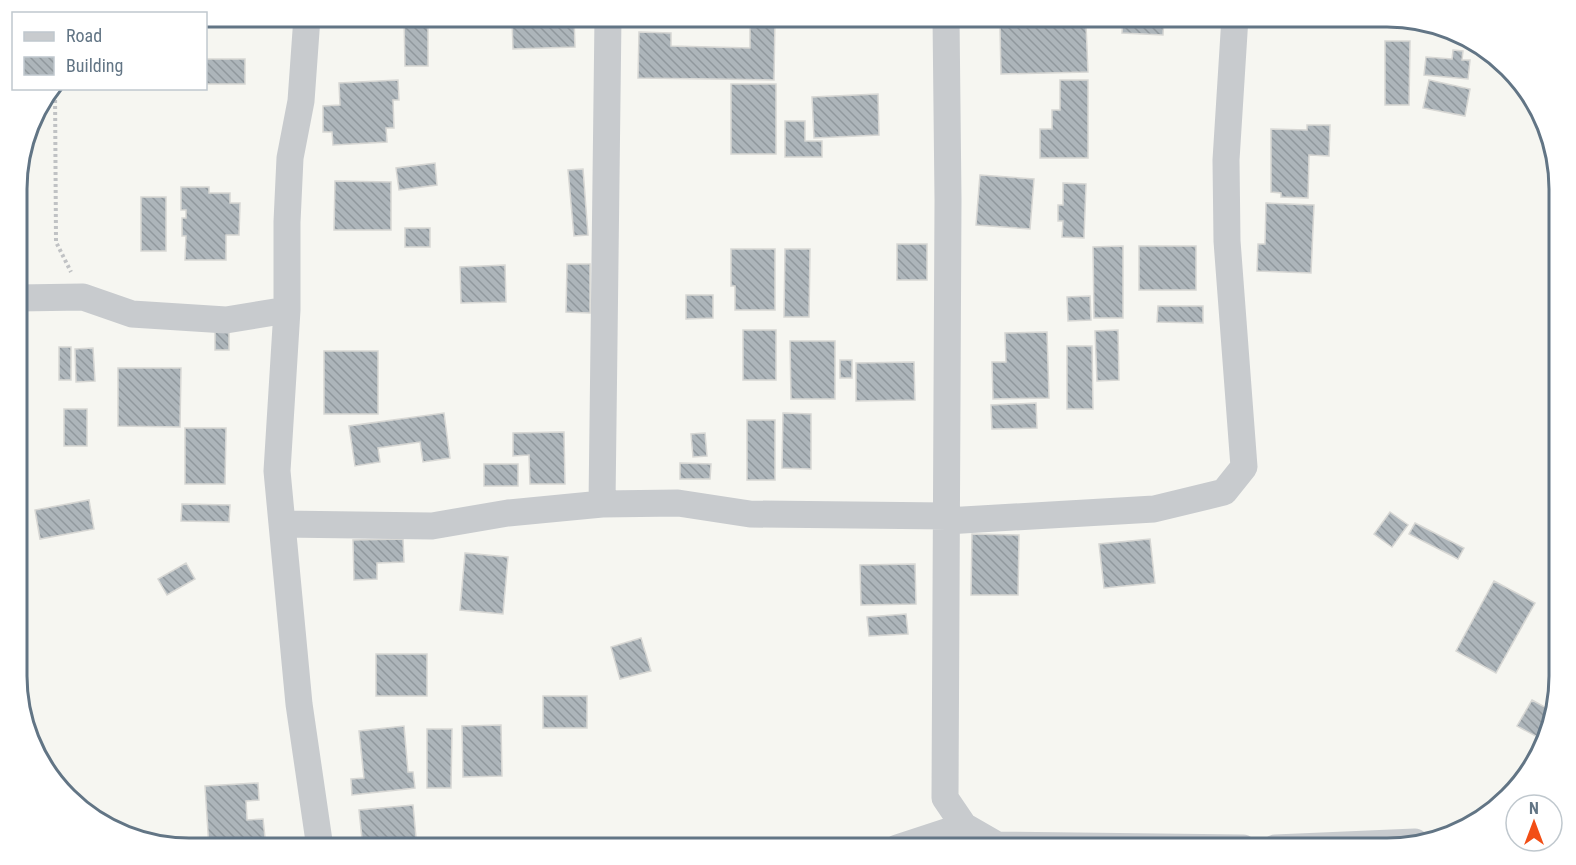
<svg xmlns="http://www.w3.org/2000/svg" width="1576" height="865" font-family="'Roboto Condensed',sans-serif">
<style>
.building{fill:url(#building-back-hatch);stroke:#d7d7d4;stroke-width:1.5}
.lines{fill:none;stroke-linecap:round;stroke-linejoin:round}
.path{stroke:#c0c2c4;stroke-width:4;stroke-dasharray:3 3;stroke-linecap:butt}
.minor{stroke:#c8cbce;stroke-width:27}
.rim{fill:none;stroke:#627585;stroke-width:3}
</style>
<defs>
<pattern id="building-back-hatch" width="6" height="6" patternUnits="userSpaceOnUse" patternTransform="scale(1.5)"><rect width="6" height="6" fill="#adb5ba"/><path d="M-1 5l2 2M0 0l6 6M5-1l2 2" fill="none" stroke="#90989d"/></pattern>
</defs>
<rect width="100%" height="100%" fill="#f6f6f1"/>
<!-- building -->
<path class="building" d="M404,17h24v49h-23z
M529,17h45l1,30 -62,2 -1,-30z
M750,17h25l-1,63 -136,-2 1,-46 32,1v13l79,2z
M972,17h48v1l-48,3z
M1123,17h41l-1,18 -41,-2z
M1086,25l2,47 -87,2 -1,-47z
M1385,41h25l-1,64h-24z
M1453,50l10,1 -1,9h8l-2,19 -44,-4 2,-18 26,2z
M206,59h39v25h-39z
M398,80l1,20h-6l1,28h-8l1,14 -54,3 -1,-13h-9v-26l17,-1 -1,-22z
M1060,80h28v78h-48v-29h12v-19h8z
M1429,80l41,9 -5,27 -42,-8z
M731,84h45v70h-45z
M878,94l1,41 -65,3 -2,-41z
M785,121h20v20h17v16h-37z
M1307,125h23l-1,31 -20,-1 -1,43 -27,-1v-4l-10,-1v-63l36,1z
M435,163l2,22 -38,5 -3,-22z
M583,169l5,66 -14,1 -6,-66z
M980,175l54,4 -4,50 -54,-4z
M335,181l56,1v48h-57z
M1063,183l23,1 -2,54 -22,-1 1,-16h-5v-16h5z
M181,187h28v6h21v10h10l-1,32h-13v25h-41l1,-24h-4v-18h4v-8h-5z
M141,197h25v54h-25z
M1266,203l48,2 -3,68 -54,-2 1,-27h7z
M405,228h25v19h-25z
M897,244h30v36h-30z
M1123,246v72h-29l-1,-71z
M1139,246h57v44h-57z
M731,249h44v61h-40v-24h-4z
M785,249h25l-1,68h-25z
M567,264h23v49l-24,-1z
M505,265l1,37 -45,1 -1,-36z
M686,295h27v23l-27,1z
M1090,296l1,24 -23,1 -1,-24z
M1158,306h45v17l-46,-1z
M743,330h33v50h-33z
M1118,330l1,50 -22,1 -2,-50z
M215,332h14v18h-14z
M1047,332l2,66 -56,1 -1,-37h14l-1,-29z
M790,341h45v58h-44z
M1067,346h25l1,63h-26z
M59,347h12v33h-12z
M93,348l2,33 -19,1 -1,-33z
M324,351h54v63h-54z
M840,360h12v18h-12z
M914,362l1,38 -59,1v-38z
M118,368h63l-1,59 -62,-1z
M1036,403l1,25 -45,1 -1,-24z
M64,409h23v37h-23z
M444,413l6,45 -27,4 -3,-20 -42,6 2,14 -25,4 -6,-40z
M783,413l28,1v55l-29,-1z
M18,420h2v71h-2z
M747,420h28v60h-28z
M185,428h41l-1,56h-40z
M564,432l1,52h-35l-1,-29 -16,1v-23z
M705,433l2,23 -14,1 -2,-23z
M680,463l31,1 -1,15h-30z
M484,464h34v22h-34z
M89,500l5,29 -54,10 -5,-29z
M182,504l48,1 -1,17 -48,-1z
M1390,512l18,13 -16,22 -18,-13z
M1415,523l49,25 -6,11 -49,-25z
M972,534l47,1 -1,60h-47z
M403,539l1,23 -27,1v16l-23,1 -1,-40z
M1150,539l5,44 -51,5 -5,-44z
M465,553l43,4 -5,57 -43,-4z
M186,563l9,16 -28,16 -9,-16z
M915,564l1,40 -55,1 -1,-40z
M1494,581l41,22 -39,70 -40,-22z
M906,614l2,20 -39,2 -2,-19z
M641,638l10,33 -31,8 -9,-32z
M376,654h51v42h-51z
M543,696h44v32h-44z
M1532,700l20,11 -9,29 -26,-14z
M501,725l1,51 -39,1 -1,-51z
M404,726l4,46h5l2,16 -63,7 -1,-16 13,-1 -5,-47z
M427,729h25l-1,59h-24z
M258,783l1,17 -13,1 1,19 16,-1 3,28 -57,1 -4,-62z
M413,805l4,43h-54l-4,-38z"/>
<g class="lines">
<!-- path -->
<path class="path" d="M55,88l1,154 15,30"/>
<!-- minor -->
<path class="minor" d="M307,17l-6,84 -11,57 -3,64v88l-10,161 22,233 21,144
M946,17l2,183 -3,598 19,28 33,19 246,3
M18,298l65,-1 49,17 94,6 61,-10
M602,504l6,-487
M946,521l208,-12 70,-17 20,-25 -17,-226 -1,-81 9,-143
M282,524l150,2 76,-13 94,-9 76,-1 72,11 197,2
M897,848l67,-22
M1275,848l140,-6"/>
</g>
<!-- crop -->
<path d="M0 0H1576V865H0ZM189 27H1387A162 162 0 0 1 1549 189V676A162 162 0 0 1 1387 838H189A162 162 0 0 1 27 676V189A162 162 0 0 1 189 27Z" fill="#fff" fill-rule="evenodd"/>
<path class="rim" d="M189 27H1387A162 162 0 0 1 1549 189V676A162 162 0 0 1 1387 838H189A162 162 0 0 1 27 676V189A162 162 0 0 1 189 27Z"/>
<!-- legend -->
<rect x="12" y="12" width="195" height="78" fill="#ffffff" stroke="#c0c8ce" stroke-width="1.5"/>
<rect x="24" y="32" width="30" height="9" fill="#c8cbce" stroke="#c0c8ce" stroke-width="1.5"/>
<text x="66" y="42" font-size="18" fill="#627585">Road</text>
<rect x="24" y="57" width="30" height="18" fill="url(#building-back-hatch)" stroke="#c0c8ce" stroke-width="1.5"/>
<text x="66" y="72" font-size="18" fill="#627585">Building</text>
<!-- north arrow -->
<g transform="translate(1534 823)"><circle r="28" fill="#ffffff" stroke="#c0c8ce" stroke-width="1.5"/>
<path d="M0-4.5L10 22L0 15L-10 22Z" fill="#f24e15"/>
<text y="-9" font-size="16" font-weight="bold" text-anchor="middle" fill="#627585">N</text>
</g>
</svg>
